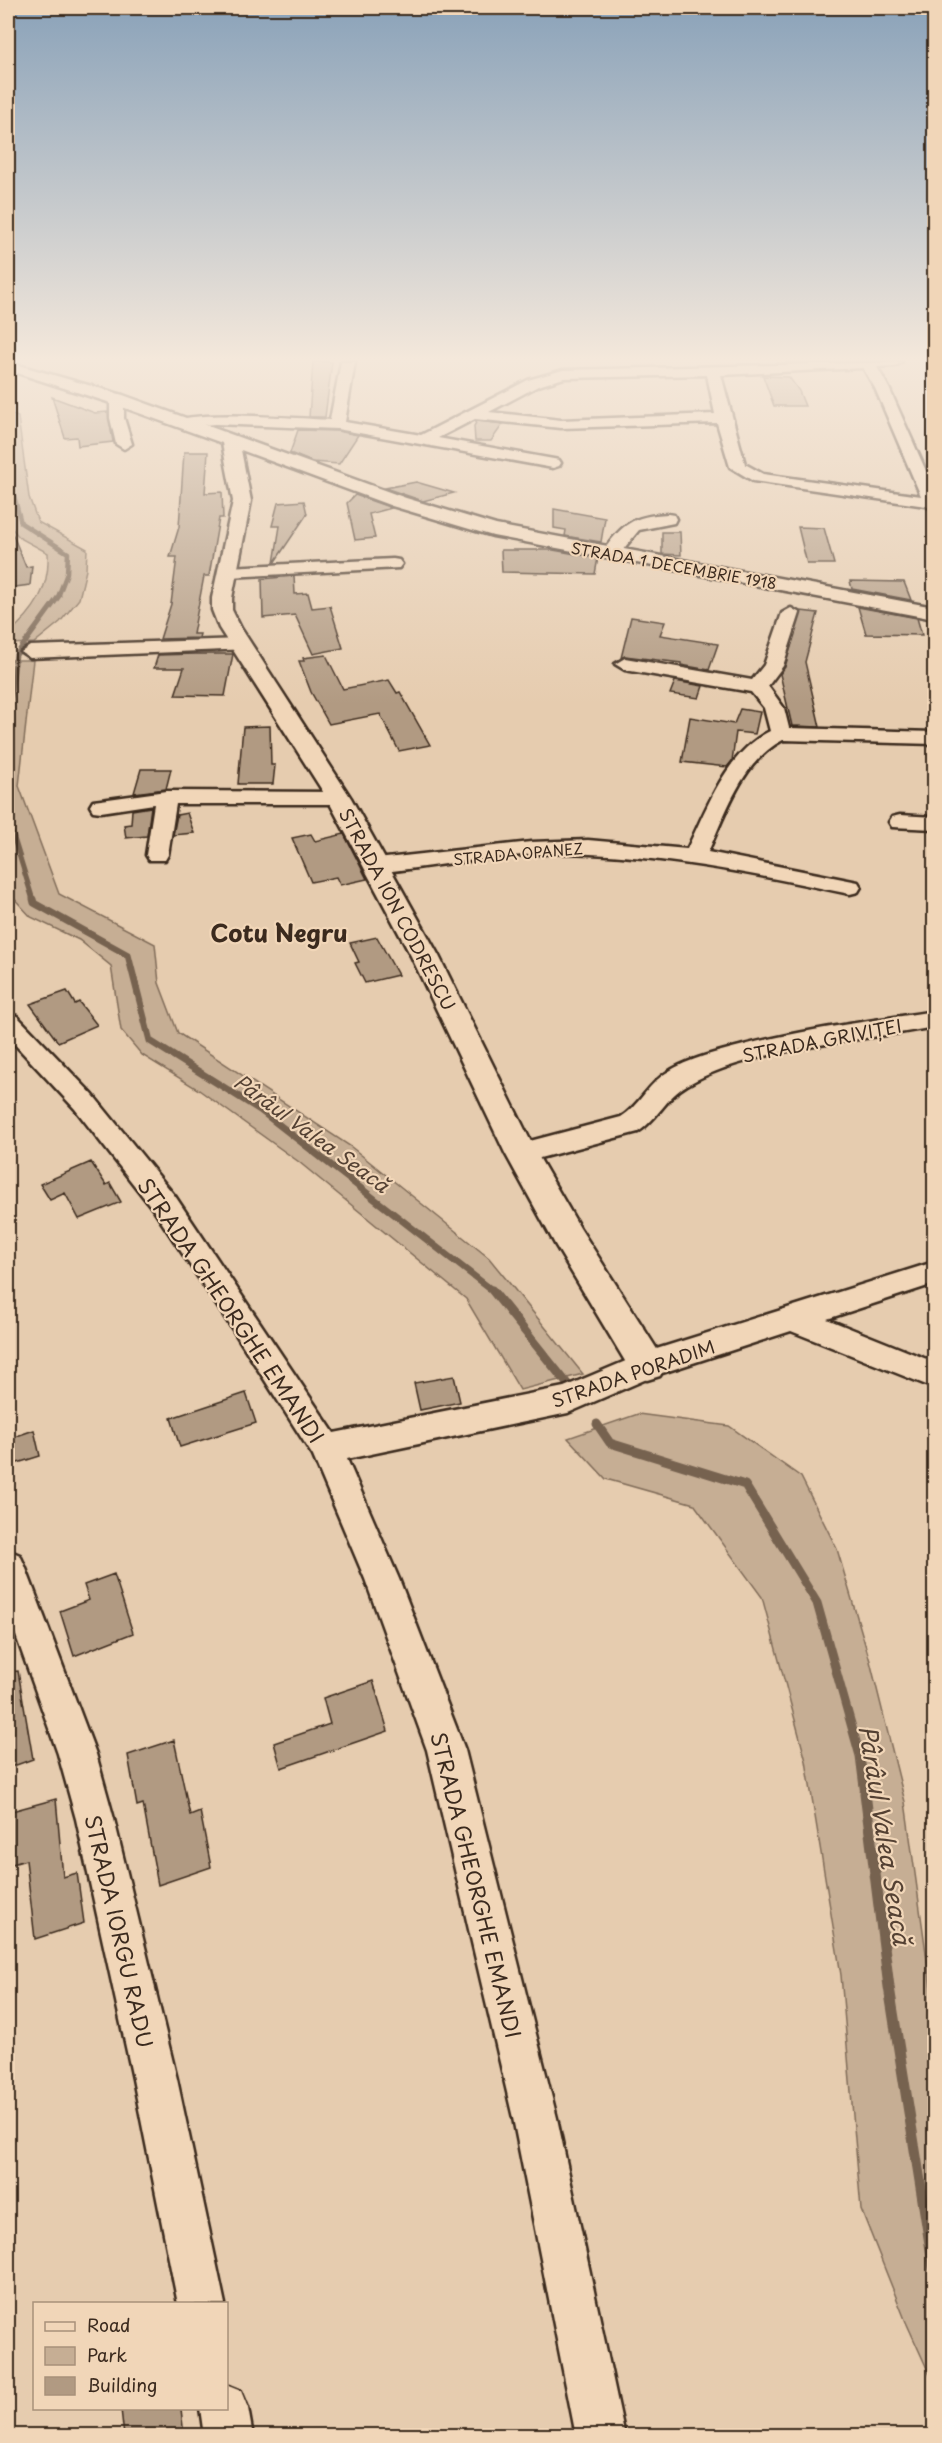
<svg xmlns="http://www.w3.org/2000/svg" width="942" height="2443" font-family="'Playpen Sans',sans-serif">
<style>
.green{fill:#c6ae94;stroke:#806c59;stroke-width:1.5}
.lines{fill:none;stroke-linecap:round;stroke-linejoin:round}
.stream-far4{stroke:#766250;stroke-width:4.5}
.stream-far3{stroke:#766250;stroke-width:5}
.stream-far2{stroke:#766250;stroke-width:7}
.stream-far1{stroke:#766250;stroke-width:9}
.stream{stroke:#766250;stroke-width:11}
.building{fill:#b19a82;stroke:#3b2a1e;stroke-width:1.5}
.minor-casing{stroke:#3b2a1e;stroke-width:5}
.major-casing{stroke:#3b2a1e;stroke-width:5}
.minor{fill:#f1d6b8;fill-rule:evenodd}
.major{fill:#f1d6b8;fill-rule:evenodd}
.labels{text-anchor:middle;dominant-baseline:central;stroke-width:4.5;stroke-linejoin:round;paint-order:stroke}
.far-street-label{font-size:15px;fill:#3b2a1e;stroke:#f1d6b8}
.street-label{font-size:18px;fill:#3b2a1e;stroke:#f1d6b8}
.water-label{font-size:20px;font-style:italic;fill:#544133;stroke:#f1d6b8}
.near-street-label{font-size:21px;fill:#3b2a1e;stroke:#f1d6b8}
.district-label{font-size:24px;font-weight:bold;fill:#3b2a1e;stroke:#f1d6b8}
.near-water-label{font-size:24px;font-style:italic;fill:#544133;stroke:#f1d6b8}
</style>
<rect width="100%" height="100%" fill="#e6ccaf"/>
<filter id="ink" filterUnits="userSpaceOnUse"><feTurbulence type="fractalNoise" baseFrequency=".0167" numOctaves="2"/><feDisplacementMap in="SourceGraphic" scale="12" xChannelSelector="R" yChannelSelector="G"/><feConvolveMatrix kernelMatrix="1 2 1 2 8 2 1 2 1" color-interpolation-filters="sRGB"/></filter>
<g filter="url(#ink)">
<!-- green -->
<path class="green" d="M8,413l10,4 11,80 9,25 49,27 -1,21 -7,29 -19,23 -26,21 -26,1v-10c26,-22 42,-45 40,-81l-28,-15 -12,-14z
M8,660h25l-14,126 40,108 96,50 4,39 19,50 172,113 139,112 94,116 -63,16 -54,-91 -167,-137 -100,-72 -57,-35 -21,-25 -10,-64 -32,-26 -48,-23 -22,-24z
M638,1414l91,12 72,51 36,72 33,112 35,141 29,208v374l-28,-62 -45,-113 -20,-234 -35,-214 -44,-164 -68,-93 -88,-25 -38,-41z"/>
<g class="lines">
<!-- stream-far4 -->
<path class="stream-far4" d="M8,471l13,52 47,30 -1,20 -9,24"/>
<!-- stream-far3 -->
<path class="stream-far3" d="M8,718l8,-63 43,-59
M8,819l25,81"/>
<!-- stream-far2 -->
<path class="stream-far2" d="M33,899l1,4 94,52 22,86 110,69 233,181"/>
<!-- stream-far1 -->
<path class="stream-far1" d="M492,1290l77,96
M597,1424l13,19 135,42 72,118 43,153 5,39"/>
<!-- stream -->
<path class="stream" d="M865,1793l24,194 45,282"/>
</g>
<!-- building -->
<path class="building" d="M313,362h19l-7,55h-16z
M763,376l26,1 10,14 6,15h-31z
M52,397l43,16 13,-1 5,30 -35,4 -1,-9 -12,1z
M477,421l26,3 -12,17h-16l-1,-15z
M298,430l39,1 21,4 -19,29 -27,-2 -22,-9z
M184,452h24l-3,41 17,-1 1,26h-4l-10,58h-5l-11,58h7l-1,4 -39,1 11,-35 6,-47h-7l9,-30z
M416,482l38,11 -31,8 -38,-13z
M355,495l37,13 -23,6 6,24 -20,2 -8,-37z
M304,501l3,13 -33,49 6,-37h-8l6,-23z
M554,509l51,9 -4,24 -36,-6 1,-6 -12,-2z
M8,523l18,44 6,-1 -2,19 -22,3z
M798,527l26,1 10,36h-27z
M662,532h18l1,23 -19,-1z
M501,550h52l45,8 -3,16 -93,-2z
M294,576l1,18 13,-1 4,15 18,-2 13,42 -30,6 -18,-39 -32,3 -1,-39z
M850,581l54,1 7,18 -59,-11z
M858,607l59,11 5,17 -56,-1z
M801,611l17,2 -13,49 15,65 -28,-1 -12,-52 5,-7z
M631,617l34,5 -5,13 58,9 -9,26 -28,-5v-2l-56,-7 -4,2z
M195,654h38l-8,42 -50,-1 9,-27h-30l4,-13z
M326,655l17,34 46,-9 8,13 3,-1 30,53 -31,6 -19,-37 -51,10 -18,-32 -12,-31h5l-1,-3z
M675,681l28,5 -4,12 -29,-4z
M740,709l20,3 -5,22 -19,-2 -4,29 -5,6 -45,-5 8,-45 44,7z
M270,726l1,39h4l-2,19h-35l5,-57z
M141,769h30l-5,20 -32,4z
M151,807l-4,29 -21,2 -2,-13 7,-1 1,-14z
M187,813l7,20 -21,2 4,-20z
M311,834l4,7 29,-7 23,45 -27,6 -4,-8 -25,5 -19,-44z
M377,937l21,38 -33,8 -10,-20 4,-1 -9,-19z
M67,991l8,13 4,-2 18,23 -39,17 -28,-38z
M91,1162l15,23 4,-2 11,19 -42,17 -14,-26 -15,7 -10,-16z
M454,1376l6,26 -40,8 -6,-27z
M246,1393l10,30 -76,24 -9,-29z
M34,1430l6,26 -32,10v-27z
M114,1574l19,59 -59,23 -14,-45 29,-11 -5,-15z
M18,1671l15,88 -25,9v-96z
M373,1681l15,50 -107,37 -7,-25 56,-19 -7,-26z
M174,1740l16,75 10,-4 11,56 -53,18 -15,-81 -6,2 -9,-51z
M56,1799l7,78 14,-4 7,50 -49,16 -9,-79 -17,5 -1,-53z
M121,2409h60l3,27h-60z"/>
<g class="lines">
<!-- minor casing -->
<g class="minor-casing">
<path id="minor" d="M341,362h14l-10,60 76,13 107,-55 35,-10 339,-8 -7,4 -18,1 12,21 45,101v22l-8,-5 -173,-25 -23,-14 -13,-44 -156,5 -86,-9 -37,19 121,22 2,3 -2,3 -6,2 -216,-39 -122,-5 -34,3 -7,-4c12,-14 132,-4 156,-3zM863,368l12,20 46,108 -158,-22 -18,-10 -24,-89zM707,375l8,39 -154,6 -72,-8 49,-26 26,-8z
M117,395l7,4v19l8,26 -8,5 -8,-5 -6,-26v-19z
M668,514l6,1 2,4 -2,4 -35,7 -22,27h-12l-3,-4c20,-29 30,-37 66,-39z
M393,559l6,1 3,4 -3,4 -171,9 -9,-5 9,-5z
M791,608l9,5 -17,53 -15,20 16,22 5,20 145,4v12l-151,-4c-41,21 -57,73 -75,112l150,30 3,5 -3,5 -8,2c-87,-18 -172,-36 -260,-40 -70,-4 -143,11 -213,19l-8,-2 -3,-5 3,-5 8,-2 154,-17 57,-2 99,9c20,-41 39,-96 83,-118l-6,-23 -13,-16 -126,-22 -10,-6 10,-6 127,22 12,-15 18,-52z
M242,639l9,6 -2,4 -219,9 -9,-6 9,-6z
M166,791l173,1 8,1 3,5 -3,5 -8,1h-163l-8,51 -3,5h-16l-3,-5 8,-51 -53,8 -8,-1 -3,-5 3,-5 8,-1z
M900,815l34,2v12l-42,-2 -3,-5 3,-5z
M934,1011v16c-72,14 -185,21 -247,58 -21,12 -29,34 -49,47l-117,31 -10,-3 -4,-7 4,-7 110,-29c18,-11 26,-32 45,-44 23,-15 52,-21 78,-28 62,-16 127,-24 190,-34z
M8,1014l9,2 76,79 82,101 159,237 230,-46 83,-35 287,-90v22l-107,35 107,43v26l-143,-57 -135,44 -88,38 -221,46 52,120 66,171 92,368 68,318h-49l-63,-318 -86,-368 -62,-171 -52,-123 -80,-126 -78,-118 -80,-103 -67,-72z
M8,1550l12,5 5,11 71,188 18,65 63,260 48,225h-47l-45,-225 -57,-260 -18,-65 -50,-141z
M226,2385l15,6 7,17 5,28h-49l-4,-28h26z"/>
</g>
<!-- major casing -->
<g class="major-casing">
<path id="major" d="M8,362l115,33 283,103 90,27 438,82v12l-441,-83 -101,-30 -151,-56 10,51 -19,97v12l9,18 110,170 88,158 97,196 44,76 80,126 5,11 -5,11 -13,4 -13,-4 -78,-130 -51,-93 -94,-197 -84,-158 -108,-170 -7,-18v-12l21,-97 -11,-58 -111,-40 -103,-33z"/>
</g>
<!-- minor -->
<use href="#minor" class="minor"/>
<!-- major -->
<use href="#major" class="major"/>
</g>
</g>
<!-- sky -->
<linearGradient id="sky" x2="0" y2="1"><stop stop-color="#8aa2b9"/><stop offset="0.51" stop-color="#f4e8db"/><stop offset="1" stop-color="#f4e8db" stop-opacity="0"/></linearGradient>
<rect width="942" height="704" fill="url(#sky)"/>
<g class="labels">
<!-- far-street labels -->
<g class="far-street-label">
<text transform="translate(674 565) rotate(10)">STRADA 1 DECEMBRIE 1918</text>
<text transform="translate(518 853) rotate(-5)">STRADA OPANEZ</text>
</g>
<!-- street labels -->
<g class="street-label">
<text transform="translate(398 909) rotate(62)">STRADA ION CODRESCU</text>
<text transform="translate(822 1040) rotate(-11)">STRADA GRIVIȚEI</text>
<text transform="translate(633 1373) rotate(-19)">STRADA PORADIM</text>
</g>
<!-- water labels -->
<g class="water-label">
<text transform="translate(312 1133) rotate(36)">Pârâul Valea Seacă</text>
</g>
<!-- near-street labels -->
<g class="near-street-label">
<text transform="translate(232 1310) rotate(56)">STRADA GHEORGHE EMANDI</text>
<text transform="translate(477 1885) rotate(76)">STRADA GHEORGHE EMANDI</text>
<text transform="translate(120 1931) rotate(77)">STRADA IORGU RADU</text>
</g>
<!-- district labels -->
<g class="district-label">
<text x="279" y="932">Cotu Negru</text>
</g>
<!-- near-water labels -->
<g class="near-water-label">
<text transform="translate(886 1835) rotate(81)">Pârâul Valea Seacă</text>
</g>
</g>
<!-- margin -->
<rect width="942" height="2443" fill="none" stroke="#f1d6b8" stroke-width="30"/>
<rect x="15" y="15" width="912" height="2413" fill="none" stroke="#3b2a1e" stroke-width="2" filter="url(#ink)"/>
<!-- legend -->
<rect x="33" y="2302" width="195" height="108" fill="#f1d6b8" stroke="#a8917a" stroke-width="1.5"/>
<rect x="45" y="2322" width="30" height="9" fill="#f1d6b8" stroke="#a8917a" stroke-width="1.5"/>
<text x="87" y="2332" font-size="18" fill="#3b2a1e">Road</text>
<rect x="45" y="2347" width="30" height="18" fill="#c6ae94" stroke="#a8917a" stroke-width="1.5"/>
<text x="87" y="2362" font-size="18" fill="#3b2a1e">Park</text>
<rect x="45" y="2377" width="30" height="18" fill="#b19a82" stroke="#a8917a" stroke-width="1.5"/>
<text x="87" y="2392" font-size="18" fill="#3b2a1e">Building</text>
</svg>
